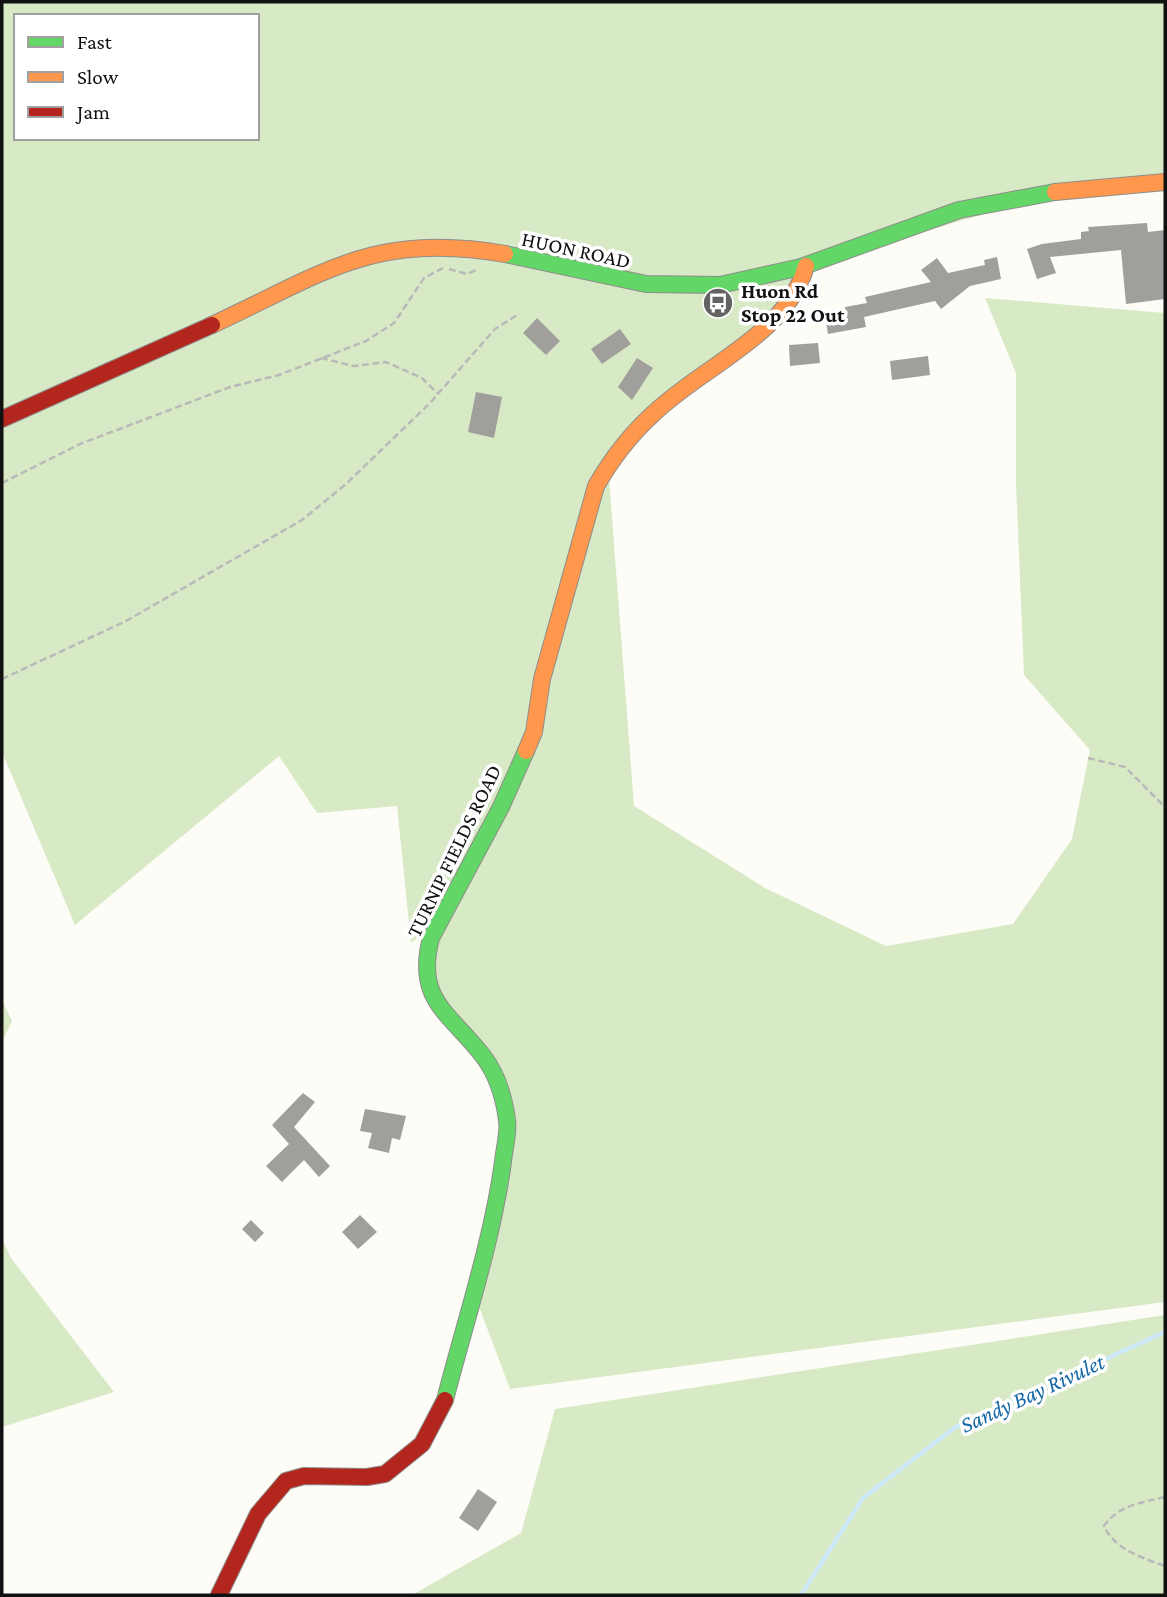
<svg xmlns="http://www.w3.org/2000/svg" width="1167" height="1597" font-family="'Crimson Pro',serif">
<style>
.forest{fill:#d8eac5;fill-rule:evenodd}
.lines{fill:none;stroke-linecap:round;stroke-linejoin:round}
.stream{stroke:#cde8f7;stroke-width:4.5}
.building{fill:#a19f9c}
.fast-casing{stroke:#8e8d8b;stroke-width:18}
.slow-casing{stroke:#8e8d8b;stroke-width:18}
.jam-casing{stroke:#8e8d8b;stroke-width:18}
.path{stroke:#b9b9b8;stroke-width:2.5;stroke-dasharray:7 3.5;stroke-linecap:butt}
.fast{stroke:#63d668;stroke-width:16}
.slow{stroke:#ff974d;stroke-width:16}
.jam{stroke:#b3261e;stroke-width:16}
.labels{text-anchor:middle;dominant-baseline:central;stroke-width:7;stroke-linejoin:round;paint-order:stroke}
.street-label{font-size:21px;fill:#111;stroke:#fff}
.poi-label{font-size:21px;font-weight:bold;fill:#111;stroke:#fff;text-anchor:start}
.water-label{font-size:23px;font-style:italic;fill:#1768a6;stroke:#fff}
</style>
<rect width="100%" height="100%" fill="#fdfcf7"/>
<!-- forest -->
<path class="forest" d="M2,2h1163v180l-98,8 -261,76 -6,22 -192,177 26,341 131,82 121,58 127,-22 59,-85 18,-89 -66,-75 -8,-192v-110l-31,-75 180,15v989l-655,87 -38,-101 35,-181 -80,-123 10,-62 -26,21 -14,-137 -80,7 -38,-57 -204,169 -73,-173zM16,16h241v122h-241z
M2,1000l10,21 -10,21z
M2,1239l9,19 103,134 -112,35z
M1165,1315v280h-753l109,-62 34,-124z"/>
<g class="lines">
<!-- stream -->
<path class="stream" d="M801,1595l62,-97 91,-70 211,-96"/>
</g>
<!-- building -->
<path class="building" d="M1147,223l1,9 17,-2v69l-39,5 -5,-54 -71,7 6,16 -19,6 -10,-30 15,-5 39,-5v-7l8,-1 -1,-4z
M997,257l4,22 -31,7 -29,23 -6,-8 -71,16 2,10 -38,7 -3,-18 21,-3 -1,-6 22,-4 -2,-6 66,-15 -10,-12 16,-12 11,15 37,-8 -1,-5z
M537,318l23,23 -14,14 -23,-22z
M620,329l11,15 -29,20 -11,-15z
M818,343l2,20 -30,3 -1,-21z
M928,356l2,19 -38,5 -2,-19z
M637,358l16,10 -21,32 -14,-13z
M476,392l26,5 -8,41 -26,-6z
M303,1093l12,9 -21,25 36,39 -11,11 -15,-17 -22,22 -16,-16 23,-22 -17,-19z
M365,1109l41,7 -6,24 -8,-2 -3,15 -21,-5 4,-15 -12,-2z
M360,1215l17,17 -19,17 -16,-17z
M251,1220l13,13 -9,9 -13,-13z
M478,1489l19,13 -19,29 -19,-13z"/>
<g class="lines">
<!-- fast casing -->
<g class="fast-casing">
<path id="fast" d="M505,254l141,30 74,1 81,-18 158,-57 96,-18
M445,1400c20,-78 47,-158 58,-238 1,-13 6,-29 4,-42 -3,-23 -10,-46 -24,-64 -34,-44 -68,-56 -52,-118l70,-131 25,-56"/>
</g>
<!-- slow casing -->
<g class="slow-casing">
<path id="slow" d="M1055,192l110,-10
M212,325c112,-52 163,-94 293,-71
M526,751l8,-19 8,-53 54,-193c15,-26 35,-52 57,-72 48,-47 134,-79 153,-148"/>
</g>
<!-- jam casing -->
<g class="jam-casing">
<path id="jam" d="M2,419l210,-94
M219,1595l39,-81 28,-33 18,-5 63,1 18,-3 37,-30 23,-44"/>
</g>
<!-- path -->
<path class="path" d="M449,269l18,5 9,-4
M321,358l33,8 32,-4 36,16 15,15
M2,483l78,-39 150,-57 49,-12 87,-34 28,-18 30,-45 19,-10
M2,679l124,-58 176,-101 44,-36 83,-80 66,-75 22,-14
M1088,758l37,9 40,40
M1165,1497c-25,6 -46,8 -61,29 10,23 38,32 61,40"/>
<!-- fast -->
<use href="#fast" class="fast"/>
<!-- slow -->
<use href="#slow" class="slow"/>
<!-- jam -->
<use href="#jam" class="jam"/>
</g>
<!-- icons -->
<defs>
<g id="bus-disc" transform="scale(1.575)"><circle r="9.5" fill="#646362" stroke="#fff"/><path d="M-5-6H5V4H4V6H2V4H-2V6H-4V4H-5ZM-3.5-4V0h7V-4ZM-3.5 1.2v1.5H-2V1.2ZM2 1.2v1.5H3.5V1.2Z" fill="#fff"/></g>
</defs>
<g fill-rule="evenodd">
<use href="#bus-disc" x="718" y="303"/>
</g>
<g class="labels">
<!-- street labels -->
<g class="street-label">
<text transform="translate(576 250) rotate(12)">HUON ROAD</text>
<text transform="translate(454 851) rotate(-64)">TURNIP FIELDS ROAD</text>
</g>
<!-- poi labels -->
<g class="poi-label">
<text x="741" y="291">Huon Rd<tspan x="741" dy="24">Stop 22 Out</tspan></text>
</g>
<!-- water labels -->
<g class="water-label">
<text transform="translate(1032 1393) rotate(-25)">Sandy Bay Rivulet</text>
</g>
</g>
<!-- border -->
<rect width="1167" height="1597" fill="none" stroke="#111111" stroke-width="7"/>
<!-- legend -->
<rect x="14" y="14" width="245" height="126" fill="#ffffff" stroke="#a0a0a0" stroke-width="2"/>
<rect x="28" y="37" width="35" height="10" fill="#63d668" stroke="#a0a0a0" stroke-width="2"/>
<text x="77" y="49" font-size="21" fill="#111111">Fast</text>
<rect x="28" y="72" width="35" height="10" fill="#ff974d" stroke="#a0a0a0" stroke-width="2"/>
<text x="77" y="84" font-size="21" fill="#111111">Slow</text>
<rect x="28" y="107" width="35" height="10" fill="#b3261e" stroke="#a0a0a0" stroke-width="2"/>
<text x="77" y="119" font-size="21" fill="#111111">Jam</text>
</svg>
